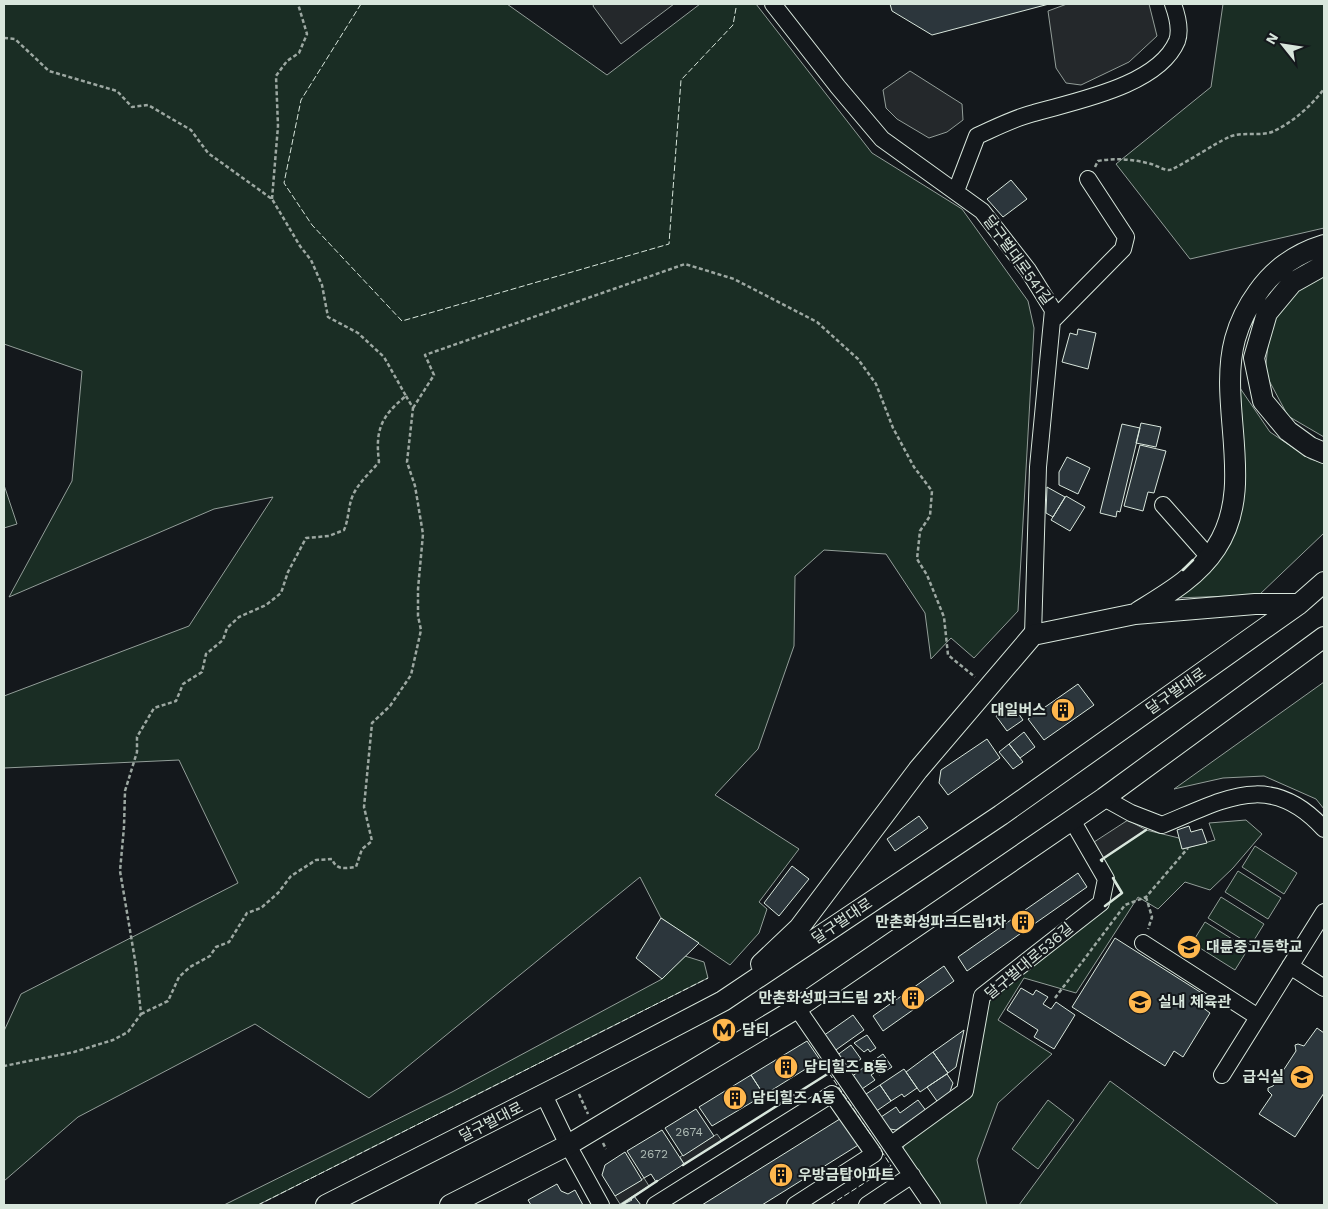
<svg xmlns="http://www.w3.org/2000/svg" width="1328" height="1209" font-family="'Work Sans','Noto Sans KR',sans-serif">
<style>
.green{fill:#1a2d24;stroke:#939e99}
.parking{fill:#24282b;stroke:#939e99}
.building{fill:#2c363c;stroke:#d8e6dc}
.lines{fill:none;stroke-linecap:round;stroke-linejoin:round}
.minor-casing{stroke:#d8e6dc;stroke-width:18}
.major-casing{stroke:#d8e6dc;stroke-width:22}
.path{stroke:#9da8a2;stroke-width:2.5;stroke-dasharray:4 2.5;stroke-linecap:butt}
.minor{stroke:#14181c;stroke-width:16}
.major{stroke:#14181c;stroke-width:20}
.fence{stroke:#d8e6dc;stroke-width:1;stroke-dasharray:6 2.5;stroke-linecap:butt}
.wall{stroke:#d8e6dc;stroke-width:2.5}
.labels{text-anchor:middle;dominant-baseline:central;stroke-width:4;stroke-linejoin:round;paint-order:stroke}
.number-label{font-size:12px;fill:#adbab4}
.street-label{font-size:15px;fill:#d8e6dc;stroke:#14181c}
.poi-label{font-size:15px;font-weight:bold;fill:#d8e6dc;stroke:#14181c;text-anchor:start}
</style>
<rect width="100%" height="100%" fill="#14181c"/>
<!-- green -->
<path class="green" d="M4,4h503l100,71 93,-71h56l116,149 90,56 66,92 6,27 -16,283 -44,47 -23,-20 -20,21 -6,-46 -39,-59 -62,-4 -29,26 -1,70 -36,103 -43,46 84,54 -40,53 8,7 -8,24 -29,32 -69,-47 -21,-41 -271,221 -114,-74 -177,93 -74,64v-150l17,-37 217,-111 -59,-123 -175,8v-72l185,-70 84,-129 -59,12 -205,88 63,-116 10,-110 -78,-27z
M1223,4h101v224l-134,31 -74,-95 95,-77z
M1324,274v163l-36,-21 -23,-43 5,-47 26,-39z
M1240,388l30,44 40,27 14,4v70l-65,62 -84,3 38,-29 24,-41 8,-61z
M4,485l13,39 -13,4z
M1324,682v127l-8,-10 -52,-23 -41,2 -49,11z
M1246,820l16,14 -29,34 -23,22 -25,-8 -27,27 -20,-12 -62,96 -52,-15 -26,42 54,34 -54,49 -21,57 10,45h-48l-37,-54 5,-13 63,-45 17,-91 134,-109 -20,-33 45,-30 33,8 4,11 32,-9 -6,-17z
M1255,846l42,27 -13,21 -42,-27z
M1238,871l43,27 -13,21 -43,-27z
M1221,897l43,27 -13,21 -43,-27z
M1205,922l43,27 -13,21 -43,-27z
M685,956l19,6 4,16 -450,227h-34l228,-113 210,-113z
M1110,1081l169,124h-260z
M1048,1100l26,20 -36,49 -26,-20z"/>
<!-- parking -->
<path class="parking" d="M594,4h80l-53,40 -28,-38z
M1067,4h82l8,32 -28,26 -48,23 -15,-2 -10,-15 -8,-57z
M910,71l52,33 1,16 -16,12 -18,6 -32,-19 -11,-11 -3,-18z
M1128,820l18,10 -45,30 -10,-16z
M717,1134l5,7 -38,23 -4,-7z
M644,1178l5,8 -29,18 -5,-8z"/>
<!-- building -->
<path class="building" d="M890,4h159l-117,31 -40,-24z
M1011,180l16,19 -24,18 -16,-18z
M1078,329l18,4 -8,36 -26,-7 8,-29 7,2z
M1141,423l20,4 -5,20 -20,-4z
M1122,424l18,4 -20,84 -3,-1 -1,6 -16,-4z
M1140,445l26,6 -12,42 -6,-1 -5,19 -19,-5z
M1067,457l23,11 -12,26 -19,-9v-13z
M1047,487l18,10 -12,20 -7,-4z
M1066,496l19,11 -15,24 -19,-11z
M1078,684l16,21 -50,35 -16,-21z
M1012,704l11,16 -16,11 -11,-15z
M1024,732l11,15 -15,11 -11,-14z
M987,739l13,19 -52,37 -9,-12 2,-13z
M1009,744l14,18 -10,7 -14,-17z
M919,816l9,12 -33,23 -8,-12z
M1189,826l2,6 11,-3 5,14 -25,6 -5,-19z
M792,866l17,13 -30,37 -15,-13z
M1078,873l9,14 -120,84 -9,-14z
M661,918l38,25 -37,36 -26,-21z
M1115,938l93,59 -6,10 8,6 -27,44 -9,-6 -9,15 -93,-59z
M944,966l10,15 -71,50 -10,-15z
M1021,988l12,7 3,-5 12,7 -5,7 8,5 5,-7 19,13 -21,34 -20,-12 4,-7 -31,-20z
M853,1015l11,15 -31,22 -10,-16z
M1317,1028l7,5v60l-29,44 -36,-23 13,-19 -4,-4v-3l5,-2 23,-35 -1,-6 3,-1 6,2z
M964,1030l-8,37 -8,6 -15,-21z
M867,1035l9,13 -6,4 -2,-3 -4,3 -10,-9z
M807,1041l13,19 -56,35 -13,-20z
M851,1045l10,14 -16,11 -9,-14z
M933,1052l15,21 -28,19 -14,-20z
M883,1054l9,13 -13,8 -9,-12z
M868,1064l6,9 -3,2 4,5 -16,11 -9,-13z
M904,1069l13,19 -13,9 -2,-3 -11,7 -11,-16z
M947,1074l6,9 -5,14 -9,7 -12,-17z
M751,1075l13,20 -52,31 -13,-19z
M880,1085l11,16 -16,11 -12,-16z
M918,1100l9,12 -9,6 -1,-2 -21,14 -12,-2 -6,-9 18,-12 4,6z
M696,1109l18,27 -31,20 -18,-28z
M843,1117l17,27 -98,61h-60z
M662,1130l22,34 -28,18 -5,-8 -7,4 -17,-27z
M625,1152l17,28 -27,16 -13,-21 3,-10z
M557,1184l4,7 7,3 7,-4 8,15h-52l-3,-5z
M634,1196l7,9h-19l10,-5 -2,-2z"/>
<g class="lines">
<!-- minor casing -->
<g class="minor-casing">
<path id="minor" d="M773,4l65,83 44,52 100,72 46,59 25,40 -15,157 -5,168
M956,191l21,-55c18,-8 37,-18 57,-23 41,-12 124,-27 143,-72 4,-11 0,-26 -4,-37
M1053,320l70,-71 3,-12 -38,-58
M1163,505l46,52
M1104,798l27,15 31,12c62,-25 108,-56 162,4
M1143,943l115,74
M1290,966l34,22
M797,1008l135,197
M1222,1075l102,-163
M544,1095l24,50 33,60
M892,1144l73,-53 17,-95 119,-93 5,-24 -34,-59
M655,1205l177,-111 42,60 -79,51
M867,1205l45,-30"/>
</g>
<!-- major casing -->
<g class="major-casing">
<path id="major" d="M1324,265l-32,18 -25,30 -13,45 9,43 25,30 22,16 14,6
M1138,612c29,-18 59,-35 78,-64 41,-62 1,-142 19,-209 5,-18 12,-32 23,-47 16,-23 40,-39 66,-47
M761,964l38,-36 119,-158 115,-135 102,-21 120,-10h44
M326,1205l246,-125 151,-79 278,-186 298,-211 25,-22
M450,1205l118,-60 229,-137 307,-210 220,-161"/>
</g>
<!-- path -->
<path class="path" d="M4,38l11,1 34,32 68,20 15,16 16,-2 43,25 17,23 64,46 28,47 11,14 11,25 6,32 30,16 26,24 22,39c-25,20 -31,34 -27,66 -9,11 -20,20 -26,33 -5,11 -4,24 -9,35l-15,6 -23,2 -18,34 -7,21 -15,12 -27,12 -12,11 -4,12 -17,14 -4,18 -19,12 -7,17 -22,7 -17,29v15l-12,39 -1,36 -4,44 16,95 5,48 -13,18 -15,8 -39,12 -70,14
M1095,167l3,-6c16,-3 33,-2 49,2 8,1 15,7 22,7 6,0 48,-28 60,-33 14,-6 34,0 45,-6 19,-9 37,-25 50,-42
M272,199l6,-73 -2,-50 11,-15 12,-8 8,-19 -9,-30
M413,408l21,-33 -9,-20 260,-91 49,15 83,43 41,37 18,25 17,44 21,39 18,24 -2,25 -10,15 -3,28 10,16 17,42 4,38 27,22
M1146,897l6,20 -4,12
M1055,998l70,-93 21,-8 42,-49
M141,1014l27,-13 11,-24 11,-10 20,-11 6,-9 13,-5 18,-29 14,-5 17,-15 13,-17 25,-16 16,-1c5,12 13,9 24,8l6,-18 10,-8 -8,-34 8,-84 18,-17 21,-31 10,-45 -3,-14v-27l5,-55 -8,-48 -8,-24 6,-54 -7,-12
M579,1094l9,20
M603,1143l3,6"/>
<!-- minor -->
<use href="#minor" class="minor"/>
<!-- major -->
<use href="#major" class="major"/>
<!-- fence -->
<path class="fence" d="M361,4l-60,96 -17,83 28,42 90,96 267,-77 12,-164 52,-55 3,-17
M829,1073l42,62
M258,1205l450,-227
M830,1205l61,-39 -12,-19"/>
<!-- wall -->
<path class="wall" d="M1183,570l10,-10
M1102,861l-1,-1 45,-30
M1105,906l17,-13 -9,-15
M683,1165l146,-92
M621,1205l36,-24"/>
</g>
<!-- icons -->
<defs>
<g id="building-disc" transform="scale(1.25)"><circle r="9.5" fill="#ffb74d" stroke="#14181c"/><path d="M-4-6H4V6H1V3H-1V6H-4ZM-2.5-4.3h1.7v1.8h-1.7ZM.8-4.3h1.7v1.8H.8ZM-2.5-1h1.7V.8h-1.7ZM.8-1h1.7V.8H.8Z" fill="#111"/></g>
<g id="school-disc" transform="scale(1.25)"><circle r="9.5" fill="#ffb74d" stroke="#14181c"/><path d="M0-5L7-2L0 1L-7-2ZM-4 1L0 2.5L4 1V4Q0 6-4 4Z" fill="#111"/></g>
<g id="metro-disc" transform="scale(1.25)"><circle r="9.5" fill="#ffb74d" stroke="#14181c"/><path d="M-5.5 5V-5H-3L0 0L3-5H5.5V5H3V-.5L0 4L-3-.5V5Z" fill="#111"/></g>
</defs>
<g fill-rule="evenodd">
<use href="#building-disc" x="1063" y="710"/>
<use href="#building-disc" x="1023" y="922"/>
<use href="#school-disc" x="1189" y="947"/>
<use href="#building-disc" x="913" y="998"/>
<use href="#school-disc" x="1140" y="1002"/>
<use href="#metro-disc" x="724" y="1030"/>
<use href="#building-disc" x="786" y="1067"/>
<use href="#school-disc" x="1302" y="1077"/>
<use href="#building-disc" x="735" y="1098"/>
<use href="#building-disc" x="781" y="1175"/>
</g>
<g class="labels">
<!-- number labels -->
<g class="number-label">
<text x="689" y="1132">2674</text>
<text x="654" y="1154">2672</text>
</g>
<!-- street labels -->
<g class="street-label">
<text transform="translate(1018 260) rotate(54)">달구벌대로541길</text>
<text transform="translate(1176 691) rotate(-35)">달구벌대로</text>
<text transform="translate(842 921) rotate(-34)">달구벌대로</text>
<text transform="translate(1029 961) rotate(-40)">달구벌대로536길</text>
<text transform="translate(491 1122) rotate(-27)">달구벌대로</text>
</g>
<!-- poi labels -->
<g class="poi-label">
<text x="1046" y="710" text-anchor="end">대일버스</text>
<text x="1006" y="922" text-anchor="end">만촌화성파크드림1차</text>
<text x="1206" y="947">대륜중고등학교</text>
<text x="896" y="998" text-anchor="end">만촌화성파크드림 2차</text>
<text x="1158" y="1002">실내 체육관</text>
<text x="742" y="1030">담티</text>
<text x="804" y="1067">담티힐즈 B동</text>
<text x="1284" y="1077" text-anchor="end">급식실</text>
<text x="752" y="1098">담티힐즈 A동</text>
<text x="798" y="1175">우방금탑아파트</text>
</g>
</g>
<!-- border -->
<rect width="1328" height="1209" fill="none" stroke="#d8e6dc" stroke-width="10"/>
<!-- north arrow -->
<g transform="translate(1283 45) rotate(300)" stroke="#14181c" stroke-width="4" paint-order="stroke">
<path d="M0-4L9 19L0 12L-9 19Z" fill="#d8e6dc"/>
<text y="-8" font-size="14" font-weight="bold" text-anchor="middle" fill="#d8e6dc">N</text>
</g>
</svg>
